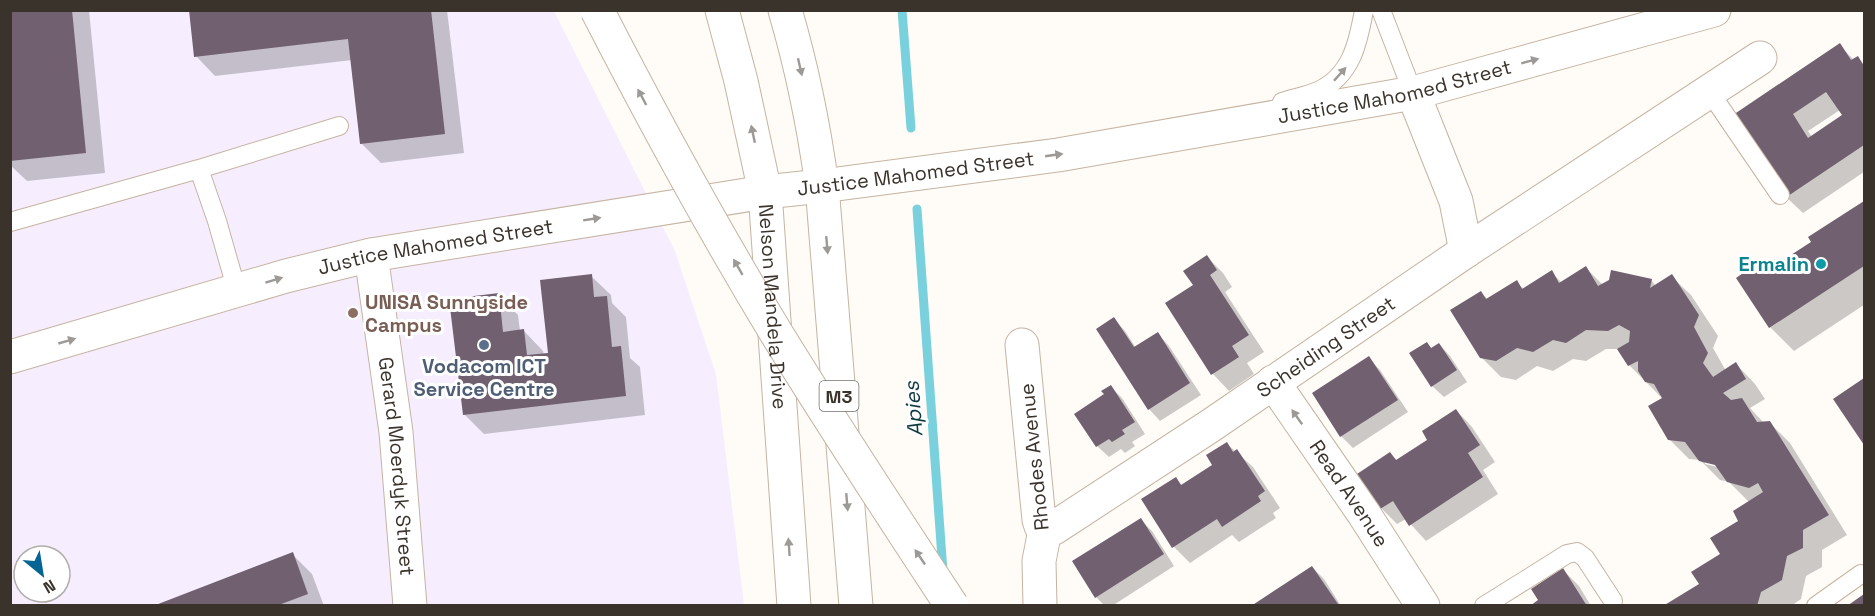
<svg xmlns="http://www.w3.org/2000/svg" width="1875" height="616" font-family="'Space Grotesk',sans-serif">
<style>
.education{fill:#f6eefe;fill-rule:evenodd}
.shadow{fill:#0003;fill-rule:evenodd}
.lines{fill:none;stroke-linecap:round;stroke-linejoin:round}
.stream{stroke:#78d1dc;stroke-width:9}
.building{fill:#706070;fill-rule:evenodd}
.service-casing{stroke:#c5b4a2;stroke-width:20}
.minor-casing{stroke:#c5b4a2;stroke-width:35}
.secondary-casing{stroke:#c5b4a2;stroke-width:35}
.primary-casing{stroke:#c5b4a2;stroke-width:35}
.service{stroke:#fff;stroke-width:18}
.minor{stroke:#fff;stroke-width:33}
.secondary{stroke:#fff;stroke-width:33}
.primary{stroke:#fff;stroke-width:33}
.primary-bridge-casing{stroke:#c5b4a2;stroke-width:35;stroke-linecap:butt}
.primary-bridge{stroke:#fff;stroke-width:33}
.oneway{fill:#9c9996}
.culture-dot{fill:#0f9aa8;stroke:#fff;stroke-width:2}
.education-dot{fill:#8d6e63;stroke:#fff;stroke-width:2}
.service-dot{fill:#5c6f8a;stroke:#fff;stroke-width:2}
.labels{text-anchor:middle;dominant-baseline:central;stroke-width:6;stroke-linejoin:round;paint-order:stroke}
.shield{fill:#fff;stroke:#75706b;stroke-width:1.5}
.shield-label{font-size:18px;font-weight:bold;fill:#3a332c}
.street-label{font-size:20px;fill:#3a332c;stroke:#fff}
.culture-label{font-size:20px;font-weight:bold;fill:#0d838f;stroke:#fff;text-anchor:end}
.education-label{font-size:20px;font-weight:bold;fill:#785e54;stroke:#fff;text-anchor:start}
.service-label{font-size:20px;font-weight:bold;fill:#4e5e75;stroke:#fff}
.water-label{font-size:21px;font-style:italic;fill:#0e3a3e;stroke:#fff}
</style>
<rect width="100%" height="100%" fill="#fffbf7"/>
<!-- education -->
<path class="education" d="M10,11h544l121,240 41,123 28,231h-733zM24,556h36v36h-36z"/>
<!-- shadow -->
<path class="shadow" d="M10,10h79l16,163 -78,8 -17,-16z
M191,10h256l17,143 -83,10 -20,-20 -9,-83 -137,16 -19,-20z
M1839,45l15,15 4,-2 6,7v107l-61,41 -17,-16 -54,-80zM1840,110l4,6 -32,21 -4,-6z
M1864,202v103l-70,46 -24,-24 -32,-49 40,-12 36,-24 -4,-5z
M1207,257l16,16 9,14 -7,5 39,60 -17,11 7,11 -25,17 -16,-17 -46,-70 28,-18z
M1586,268l17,17 48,-5 5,6 15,-10 20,19 27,41 -5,12 13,23 10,-7 19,20 10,15 -15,9 14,15h6l20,20 57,92 -25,15v17l-16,9 -5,23 -10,7h-125l35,-22 21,-30 27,-52 -20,-20 -9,-2 -20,-20 -11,-1 -20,-20 -6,-40 -34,-34 -10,-16h-13l-20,12 -13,-2 -20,12 -16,-5 -21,14 -15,-3 -20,-20v-64l7,6 28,-17 8,7 27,-17 11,11zM1705,461l17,4v3l-17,-4z
M591,276l20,19 1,8 14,14 4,41 10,9 5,48 -161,19 -20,-20 34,-119 20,20 2,16h4l19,20 1,4 6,-1z
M1114,319l11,12 11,17 22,-14 11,12 32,49 -41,26 -11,-12z
M1427,344l5,5 7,-5 11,12 17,26 -23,15 -12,-11z
M1368,358l12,12 28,42 -55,36 -12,-12 -27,-42z
M1864,380v62l-29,-42z
M1111,387l11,11 23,36 -13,8 3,4 -10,7 -4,-4 -12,8 -12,-11 9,-51z
M1456,410l16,17 23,35 -12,8 15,24 -72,47 -20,-22 -9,5 -16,-16 -22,-34 31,-20 8,7 31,-20z
M1227,444l26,23 27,41 -7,5 3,5 -37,24 -7,-7 -42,28 -16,-16 1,-68 8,7 31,-21z
M1141,520l11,11 22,35 -62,40h-7l-9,-9z
M292,554l20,20 12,32h-168z
M1312,567l12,12 17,27h-87z
M1563,570l16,16 12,20h-58l7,-5z"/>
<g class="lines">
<!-- stream -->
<path class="stream" d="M902,10l9,118
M917,209l26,363"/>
</g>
<!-- building -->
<path class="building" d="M10,10h62l14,143 -76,8z
M189,10h242l14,124 -85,10 -12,-105 -154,18z
M1840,43l11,17 7,-4 6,10v79l-79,53 -55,-81zM1826,92l16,23 -34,23 -15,-24z
M1864,201v65l-95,62 -33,-50 20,-14 3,5 15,-10 3,5 34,-22 -3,-5z
M1207,255l10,15 -7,5 39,60 -17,11 7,11 -28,18 -46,-72 28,-18 -10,-14z
M1586,266l12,20 11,-6 2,-10 41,9 -2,9 22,-14 27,41 -5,12 14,26 -5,10 10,14 23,-15 10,17 -23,14 8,7 11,-2 15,24 13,-1 59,94 -26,15v18l-16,8 -5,24 -21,12 -4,14h-94l36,-22 -8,-12 29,-18 -10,-16 28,-17 -5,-10 30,-19 -5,-9 -9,5 -22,-6 -12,-17 -16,-4 -14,-19 -17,-2 -20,-34 14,-8 -8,-14 -9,-2 -7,-11v-10l-10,5 -11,-17 12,-7 1,-11 -11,-6 -11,6 -22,-1 -20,13 -13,-3 -20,12 -16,-4 -21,13 -16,-3 -30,-48 31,-19 5,8 31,-19 5,9 30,-19 7,13z
M592,274l2,23 13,-1 5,51 9,-1 5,50 -163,19 -14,-116 50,-6 4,39 21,-3 3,26 21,-2 -8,-73z
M1114,317l20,30 24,-15 32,51 -42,27 -52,-81z
M1427,342l4,6 8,-5 18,27 -26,17 -22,-34z
M1369,356l29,44 -58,37 -28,-44z
M1864,378v67l-31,-46z
M1111,385l24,37 -13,8 3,4 -13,8 -3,-3 -13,8 -22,-33 30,-20 -3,-3z
M1456,409l24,36 -12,8 15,24 -74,49 -16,-25 -13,8 -23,-35 33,-22 6,8 31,-20 -5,-9z
M1227,442l6,10 4,-3 28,42 -7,5 3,5 -39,26 -5,-8 -45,29 -31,-49 35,-22 5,8 31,-20 -6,-10z
M1141,518l23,36 -69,44 -23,-37z
M293,552l15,42 -32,12h-123z
M1312,566l26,38 -87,2z
M1563,568l24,38h-57l8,-6 -7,-11z
M1864,594v12h-17z"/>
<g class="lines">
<!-- service casing -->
<g class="service-casing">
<path id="service" d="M1381,10l32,83
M1709,91l71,104
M1282,102c11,-4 25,-6 36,-11 33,-15 40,-47 46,-81
M199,169l18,52 20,70
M10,222l189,-53 140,-43
M1484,606l83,-52 10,-2 8,6 28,43
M1816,606l45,-32"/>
</g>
<!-- minor casing -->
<g class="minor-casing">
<g id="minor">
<path d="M1413,93l43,108 10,50"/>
<path id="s1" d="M371,255l25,177 14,174"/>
<path d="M1022,345l17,175 2,6 4,4"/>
<path id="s2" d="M1273,382l91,132 59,92"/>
<path id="s3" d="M1045,530l9,-2 156,-102 256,-175 294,-193"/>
<path d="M1040,606l-1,-45 6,-31"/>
</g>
</g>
<!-- secondary casing -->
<g class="secondary-casing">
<g id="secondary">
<path id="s4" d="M10,357l276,-81 85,-21 394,-63 57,-6 236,-31 355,-62 301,-83"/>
</g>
</g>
<!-- primary casing -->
<g class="primary-casing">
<g id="primary">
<path id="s5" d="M722,10l19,71 24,111 29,414"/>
<path d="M785,10c17,58 29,117 37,176l34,420"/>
</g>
</g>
<!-- service -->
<use href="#service" class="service"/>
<!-- minor -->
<use href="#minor" class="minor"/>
<!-- secondary -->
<use href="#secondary" class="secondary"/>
<!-- primary -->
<use href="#primary" class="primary"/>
<!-- primary-bridge casing -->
<g class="primary-bridge-casing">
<path id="primary-bridge" d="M597,10c56,109 115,217 178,321 57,93 117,184 177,275"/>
</g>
<!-- primary-bridge -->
<use href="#primary-bridge" class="primary-bridge"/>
</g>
<!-- one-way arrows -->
<defs><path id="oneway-solid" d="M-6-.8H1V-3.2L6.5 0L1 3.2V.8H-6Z" transform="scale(1.5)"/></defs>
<g class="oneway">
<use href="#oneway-solid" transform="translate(1530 61) rotate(-15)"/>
<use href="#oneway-solid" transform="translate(800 67) rotate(77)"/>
<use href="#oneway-solid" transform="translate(1340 74) rotate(-48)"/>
<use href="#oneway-solid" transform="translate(642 97) rotate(-118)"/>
<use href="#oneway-solid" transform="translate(753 134) rotate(-102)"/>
<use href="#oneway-solid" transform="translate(1054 155) rotate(-8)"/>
<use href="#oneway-solid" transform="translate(592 219) rotate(-9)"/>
<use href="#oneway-solid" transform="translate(827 245) rotate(85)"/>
<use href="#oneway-solid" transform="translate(738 267) rotate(-120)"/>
<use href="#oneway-solid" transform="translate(274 280) rotate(-17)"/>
<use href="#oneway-solid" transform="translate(67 341) rotate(-16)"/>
<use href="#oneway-solid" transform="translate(1297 417) rotate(-125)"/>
<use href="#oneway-solid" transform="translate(847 502) rotate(85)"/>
<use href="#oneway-solid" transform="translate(789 547) rotate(-94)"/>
<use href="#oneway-solid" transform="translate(920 557) rotate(-124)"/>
</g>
<!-- markers -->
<circle class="culture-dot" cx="1821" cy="264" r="6"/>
<circle class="education-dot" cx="353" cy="313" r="6"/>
<circle class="service-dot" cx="484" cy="345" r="6"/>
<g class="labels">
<!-- shield labels -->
<rect class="shield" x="819.5" y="381" width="39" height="30" rx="4.5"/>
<g class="shield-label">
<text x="839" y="396">M3</text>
</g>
<!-- street labels -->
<g class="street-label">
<text stroke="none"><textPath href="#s4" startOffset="1412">Justice Mahomed Street</textPath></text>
<text stroke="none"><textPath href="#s4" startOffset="926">Justice Mahomed Street</textPath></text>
<text stroke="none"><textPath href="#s4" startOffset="440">Justice Mahomed Street</textPath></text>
<text stroke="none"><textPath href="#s5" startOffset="302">Nelson Mandela Drive</textPath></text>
<text stroke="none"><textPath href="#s3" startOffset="336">Scheiding Street</textPath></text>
<text transform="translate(1034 457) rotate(-96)">Rhodes Avenue</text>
<text stroke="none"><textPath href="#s1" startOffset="213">Gerard Moerdyk Street</textPath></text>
<text stroke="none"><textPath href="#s2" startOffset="135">Read Avenue</textPath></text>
</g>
<!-- culture labels -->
<g class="culture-label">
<text x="1809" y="264">Ermalin</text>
</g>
<!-- education labels -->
<g class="education-label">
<text x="365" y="302">UNISA Sunnyside<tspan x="365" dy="23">Campus</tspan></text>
</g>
<!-- service labels -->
<g class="service-label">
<text x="484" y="366">Vodacom ICT<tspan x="484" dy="23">Service Centre</tspan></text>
</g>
<!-- water labels -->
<g class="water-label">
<text transform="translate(913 409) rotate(-94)">Apies</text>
</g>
</g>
<!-- border -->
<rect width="1875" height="616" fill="none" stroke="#3a332c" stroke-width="24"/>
<!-- north arrow -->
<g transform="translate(42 574) rotate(150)"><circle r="28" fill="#ffffff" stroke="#b0adab" stroke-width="1.5"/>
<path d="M0-4.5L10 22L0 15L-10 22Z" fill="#046594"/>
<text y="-9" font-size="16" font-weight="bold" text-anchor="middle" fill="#3a332c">N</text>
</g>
</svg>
